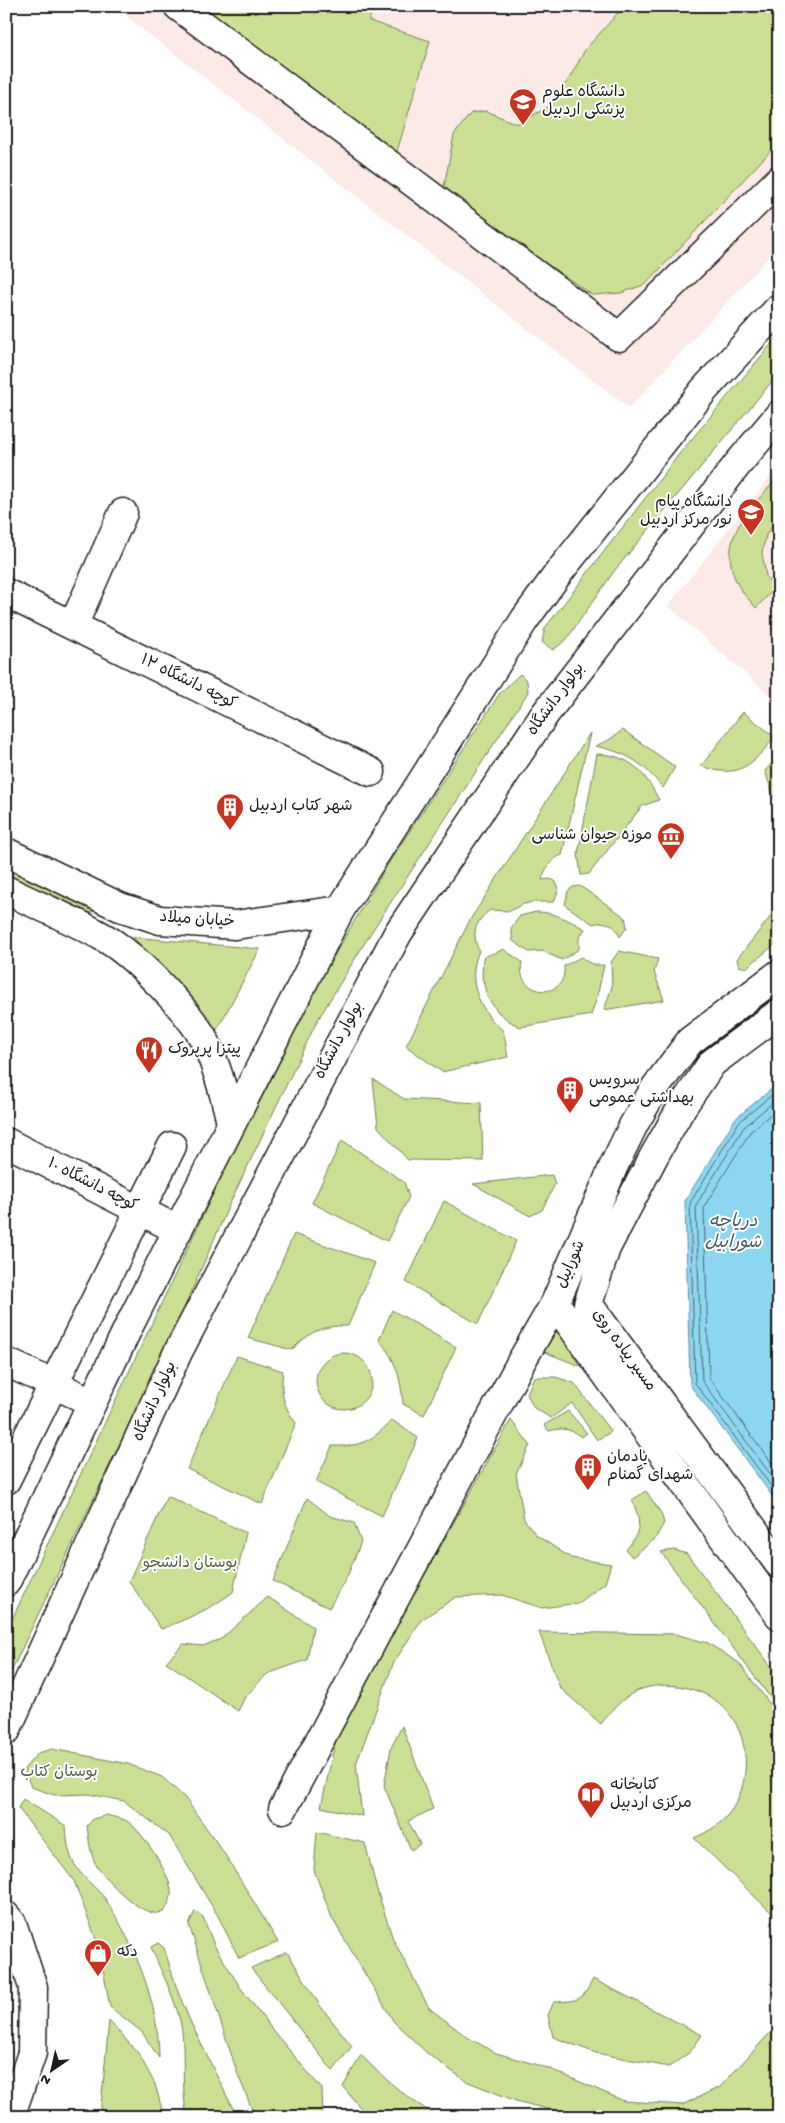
<svg xmlns="http://www.w3.org/2000/svg" width="785" height="2123" font-family="'Gochi Hand','Playpen Sans Arabic',sans-serif">
<style>
.built{fill:#fbeae6}
.green{fill:#cbe095;stroke:#747e58}
.water{fill:#8dd6ef;stroke:#608c9b}
.lines{fill:none;stroke-linecap:round;stroke-linejoin:round}
.shore{stroke:#496670;stroke-width:1}
.minor-casing{stroke:#1c1c1c;stroke-width:31}
.major-casing{stroke:#1c1c1c;stroke-width:31}
.highway-casing{stroke:#1c1c1c;stroke-width:31}
.minor{stroke:#fff;stroke-width:28}
.major{stroke:#fff;stroke-width:28}
.highway{stroke:#fff;stroke-width:28}
.labels{text-anchor:middle;dominant-baseline:central;stroke-width:4;stroke-linejoin:round;paint-order:stroke}
.poi-label{font-size:16px;fill:#1c1c1c;stroke:#fff;text-anchor:start}
.street-label{font-size:16px;fill:#1c1c1c;stroke:#fff}
.park-label{font-size:16px;fill:#596146;stroke:#fff}
.water-label{font-size:18px;font-style:italic;fill:#445d66;stroke:#fff}
</style>
<rect width="100%" height="100%" fill="#fff"/>
<filter id="ink" filterUnits="userSpaceOnUse"><feTurbulence type="fractalNoise" baseFrequency=".02" numOctaves="2"/><feDisplacementMap in="SourceGraphic" scale="10" xChannelSelector="R" yChannelSelector="G"/><feConvolveMatrix kernelMatrix="1 2 1 2 8 2 1 2 1" color-interpolation-filters="sRGB"/></filter>
<g filter="url(#ink)">
<!-- built -->
<path class="built" d="M113,6h666v240l-150,162z
M779,465v238l-111,-97z"/>
<!-- green -->
<path class="green" d="M187,6h186l-4,15 61,20 -35,117z
M624,6h139l16,4v132l-133,142 -25,9 -29,2 -149,-103 11,-57 17,-22 15,-2 31,13 31,-17 21,-28 16,-29z
M779,335v38l-164,197 -49,70 -13,10 -11,-8 3,-14 135,-175z
M779,476v41l-13,18 -4,18 4,23 9,12 -19,20c-6,-8 -15,-16 -19,-25 -22,-45 15,-75 42,-107z
M520,674l7,7 1,11 -156,239 -55,90 -87,182 -52,119 -172,360v-50l209,-442 92,-188 79,-135 114,-174z
M743,712l32,25c-23,28 -36,43 -74,29z
M623,730l52,37 -12,21c-21,-26 -35,-35 -68,-42l14,-6z
M590,733l-28,122c-10,3 -18,15 -20,25l8,-1 5,2 4,7 -5,14h-22l-11,3 -11,6 -20,-1c-15,12 -19,22 -11,41 -11,25 -4,47 12,68 3,4 8,7 11,11 4,7 4,19 6,27l-66,15 -36,-26 64,-126z
M597,754c34,1 47,18 62,46l-17,6 -53,68 -8,1 -3,-21z
M779,755v47l-5,-4 -9,-27z
M6,862l90,47 -3,3 -5,1 -82,-39z
M580,886l45,31 2,10 -7,10c-5,-13 -13,-17 -27,-13l-28,-19 3,-14 5,-4z
M779,906v35l-33,27 -7,-2 -2,-7z
M536,912c19,0 32,8 49,17l-6,9v11l-17,11 -20,-9 -13,1 -16,-11 -2,-13 9,-12z
M133,937l127,12 -43,81z
M503,949l19,13c-8,34 46,41 42,4l17,-9c7,6 13,9 23,8l-7,32 -6,18 -71,12 -11,-6 -11,-9 -11,-15 -5,-21 1,-18c7,-5 13,-4 20,-9z
M619,951l39,8 -4,13 10,28 -60,10 8,-23 -1,-25z
M373,1079l31,20 77,4 2,58 -75,-1 -30,-33z
M342,1140l62,42 5,15 -22,44 -75,-38z
M552,1175l3,9 -13,26 -12,6 -57,-32z
M444,1201l72,40 -38,83 -72,-42z
M294,1234l81,29 -27,63c-27,-1 -38,6 -56,24l-44,-12z
M392,1310l64,37 -32,68 -21,-11c-2,-25 -7,-45 -24,-64z
M556,1327l24,39 -38,-15z
M316 1381a28 28 0 1 1 56 0a28 28 0 1 1-56 0Z
M237,1356l46,15c-3,21 0,35 13,52l-34,81 -75,-35z
M534,1377h21l19,6 37,49 -14,8 -25,-37 -21,15 -17,-10 -7,-14z
M568,1411l19,22 -6,4c-10,-8 -19,-10 -32,-6l-5,-6z
M392,1420l26,18 -36,78 -66,-34 16,-36c29,1 40,-5 60,-26z
M511,1420l19,25 -14,29 8,45 12,16 35,23 40,6 -6,19 -26,20 -37,5 -40,-13 -46,2 -35,23 -28,44 -37,100 6,52 -41,-9 14,-64 27,-56z
M646,1491l15,22 3,10 -9,16 -23,18 -6,-7c15,-19 16,-27 6,-50z
M167,1496l79,37 -13,59c-22,17 -46,27 -72,37l-32,-48z
M307,1498l23,18 24,7 7,19 -14,35 -18,31 -56,-27z
M674,1550l13,4 92,123v32l-118,-157z
M268,1597l45,30 -6,33 -40,14 -22,23 -7,14 -72,-49 17,-18 20,2 18,-7z
M539,1632l136,2 33,9 31,20 40,53v204l-85,-82c11,-5 21,-10 29,-18 28,-27 30,-78 5,-108 -19,-24 -63,-34 -91,-21 -15,7 -26,20 -36,33l-41,-36z
M402,1726l31,83 -25,12 12,23 -9,6 -27,-64 7,-38z
M52,1749l76,15 34,13 23,21 39,55 54,89 -39,16 -21,-42 -49,-81 -45,-34 -35,-7 -35,1 -23,-8 -7,-18 14,-16z
M23,1799l43,27c2,28 4,37 24,57 6,6 12,11 16,17 29,46 53,103 53,158l-17,-26 -32,-25 -11,-60 -25,-66 -56,-73z
M107,1815c6,2 13,3 18,5 16,8 44,53 46,70 1,8 -3,16 -7,22 -3,0 -8,2 -11,1 -17,-3 -45,-31 -55,-45 -8,-11 -9,-29 -11,-42l6,-7z
M317,1832l48,11 12,47 16,49 36,69 38,29 29,16 52,15 76,33 58,4 38,-18 49,-53 10,-5v88h-201l-62,-16 -50,-20 -37,-26 -35,-33 -29,-48 -33,-56 -18,-48z
M195,1911l8,6 11,28 26,42 34,45 48,57 1,28h-68l-18,-45 -48,-147z
M158,1943l6,5 14,44 12,29 47,96h-50c-6,-29 -2,-57 -5,-86 -4,-28 -20,-57 -31,-84z
M287,1952l34,55 31,39 -19,25 -82,-103z
M593,1979l109,56 -12,17 -21,15 -73,-14 -43,-16 -5,-22 6,-13c25,-1 28,-1 39,-23z
M109,2021l29,32 17,31 9,33h-64z
M361,2055c24,25 48,45 78,62h-71l-25,-30z"/>
<!-- water -->
<path class="water" d="M779,1083v422l-89,-120 -5,-184 50,-82z"/>
<g class="lines">
<!-- shore -->
<path class="shore" d="M779,1089l-40,33 -49,81 5,180 84,114
M779,1097l-35,30 -48,78 6,176 77,105
M779,1107l-29,25 -46,75 5,171 70,95"/>
<!-- minor casing -->
<g class="minor-casing">
<path id="minor" d="M178,6l441,331 160,-157
M6,593l365,179
M73,626l50,-113
M6,852l114,55 40,13 75,5 105,-15
M6,890c32,16 66,29 97,47 30,16 88,76 103,106 12,26 19,53 25,80
M779,1013l-67,50 -30,44 -28,49 -48,92 -18,56 191,260
M6,1142l172,88
M555,1303l224,312
M6,1362l86,40
M6,1480l166,-334
M283,1809l238,-447 34,-59 60,-140 19,-39 21,-36 35,-47 89,-67"/>
</g>
<!-- major casing -->
<g class="major-casing">
<path id="major" d="M6,1582l124,-258 210,-414 185,-291 35,-48 144,-181 75,-82
M6,1731l172,-379 220,-419 147,-219 192,-249 42,-50"/>
</g>
<!-- highway casing -->
<g class="highway-casing">
<path id="highway" d="M6,1916l6,7 21,64 -1,66 -22,64"/>
</g>
<!-- minor -->
<use href="#minor" class="minor"/>
<!-- major -->
<use href="#major" class="major"/>
<!-- highway -->
<use href="#highway" class="highway"/>
</g>
</g>
<!-- icons -->
<defs>
<g id="university-pin" transform="scale(1.4375)"><path d="M0 17L-7.5 6A9.5 9.5 0 1 1 7.5 6Z" fill="#c8321e" stroke="#fff"/><path d="M0-5L7-2L0 1L-7-2ZM-4 1L0 2.5L4 1V4Q0 6-4 4Z" fill="#fff"/></g>
<g id="building-pin" transform="scale(1.4375)"><path d="M0 17L-7.5 6A9.5 9.5 0 1 1 7.5 6Z" fill="#c8321e" stroke="#fff"/><path d="M-4-6H4V6H1V3H-1V6H-4ZM-2.5-4.3h1.7v1.8h-1.7ZM.8-4.3h1.7v1.8H.8ZM-2.5-1h1.7V.8h-1.7ZM.8-1h1.7V.8H.8Z" fill="#fff"/></g>
<g id="museum-pin" transform="scale(1.4375)"><path d="M0 17L-7.5 6A9.5 9.5 0 1 1 7.5 6Z" fill="#c8321e" stroke="#fff"/><path d="M0-6L6-3V-2H-6V-3ZM-5-1h2V3h-2ZM-1-1h2V3h-2ZM3-1h2V3H3ZM-6 4H6V6H-6Z" fill="#fff"/></g>
<g id="restaurant-pin" transform="scale(1.4375)"><path d="M0 17L-7.5 6A9.5 9.5 0 1 1 7.5 6Z" fill="#c8321e" stroke="#fff"/><path d="M-5-6h1v4h1v-4h1v4h1v-4h1v5L-1.5 .5V6h-2V.5L-5-1ZM5-6V6H3V1.5H1.5Q1.5-4 5-6Z" fill="#fff"/></g>
<g id="library-pin" transform="scale(1.4375)"><path d="M0 17L-7.5 6A9.5 9.5 0 1 1 7.5 6Z" fill="#c8321e" stroke="#fff"/><path d="M-6-4Q-3-5.5-.7-3.5V5Q-3 3-6 4ZM6-4Q3-5.5 .7-3.5V5Q3 3 6 4Z" fill="#fff"/></g>
<g id="shop-pin" transform="scale(1.4375)"><path d="M0 17L-7.5 6A9.5 9.5 0 1 1 7.5 6Z" fill="#c8321e" stroke="#fff"/><path d="M-5-2.5h2.3a2.7 3.5 0 0 1 5.4 0H5L5.5 6h-11ZM-1.5-2.5h3a1.5 2.3 0 0 0-3 0Z" fill="#fff"/></g>
</defs>
<g fill-rule="evenodd">
<use href="#university-pin" x="523" y="102"/>
<use href="#university-pin" x="751" y="512"/>
<use href="#building-pin" x="230" y="807"/>
<use href="#museum-pin" x="671" y="836"/>
<use href="#restaurant-pin" x="149" y="1050"/>
<use href="#building-pin" x="570" y="1090"/>
<use href="#building-pin" x="588" y="1467"/>
<use href="#library-pin" x="591" y="1795"/>
<use href="#shop-pin" x="98" y="1953"/>
</g>
<g class="labels">
<!-- poi labels -->
<g class="poi-label">
<text x="542" y="93">دانشگاه علوم<tspan x="542" dy="18">پزشکی اردبیل</tspan></text>
<text x="732" y="503" text-anchor="end">دانشگاه پیام<tspan x="732" dy="18">نور مرکز اردبیل</tspan></text>
<text x="249" y="807">شهر کتاب اردبیل</text>
<text x="652" y="836" text-anchor="end">موزه حیوان شناسی</text>
<text x="168" y="1050">پیتزا پرپروک</text>
<text x="589" y="1081">سرویس<tspan x="589" dy="18">بهداشتی عمومی</tspan></text>
<text x="607" y="1458">یادمان<tspan x="607" dy="18">شهدای گمنام</tspan></text>
<text x="610" y="1786">کتابخانه<tspan x="610" dy="18">مرکزی اردبیل</tspan></text>
<text x="117" y="1953">دکه</text>
</g>
<!-- street labels -->
<g class="street-label">
<text transform="translate(188 683) rotate(26)">کوچه دانشگاه ۱۲</text>
<text transform="translate(557 700) rotate(-54)">بولوار دانشگاه</text>
<text transform="translate(197 921) rotate(4)">خیابان میلاد</text>
<text transform="translate(340 1041) rotate(-62)">بولوار دانشگاه</text>
<text transform="translate(92 1186) rotate(27)">کوچه دانشگاه ۱۰</text>
<text transform="translate(572 1265) rotate(-67)">شورابیل</text>
<text transform="translate(623 1351) rotate(54)">مسیر پیاده روی</text>
<text transform="translate(156 1402) rotate(-66)">بولوار دانشگاه</text>
</g>
<!-- park labels -->
<g class="park-label">
<text x="190" y="1564">بوستان دانشجو</text>
<text x="59" y="1773">بوستان کتاب</text>
</g>
<!-- water labels -->
<g class="water-label">
<text x="733" y="1222">دریاچه<tspan x="733" dy="21">شورابیل</tspan></text>
</g>
</g>
<!-- margin -->
<rect width="785" height="2123" fill="none" stroke="#fff" stroke-width="25"/>
<rect x="12" y="12" width="760" height="2098" fill="none" stroke="#1c1c1c" stroke-width="2" filter="url(#ink)"/>
<!-- north arrow -->
<g transform="translate(52 2070) rotate(214)" stroke="#ffffff" stroke-width="4" paint-order="stroke">
<path d="M0-4L9 19L0 12L-9 19Z" fill="#1c1c1c"/>
<text y="-8" font-size="14" font-weight="bold" text-anchor="middle" fill="#1c1c1c">N</text>
</g>
</svg>
